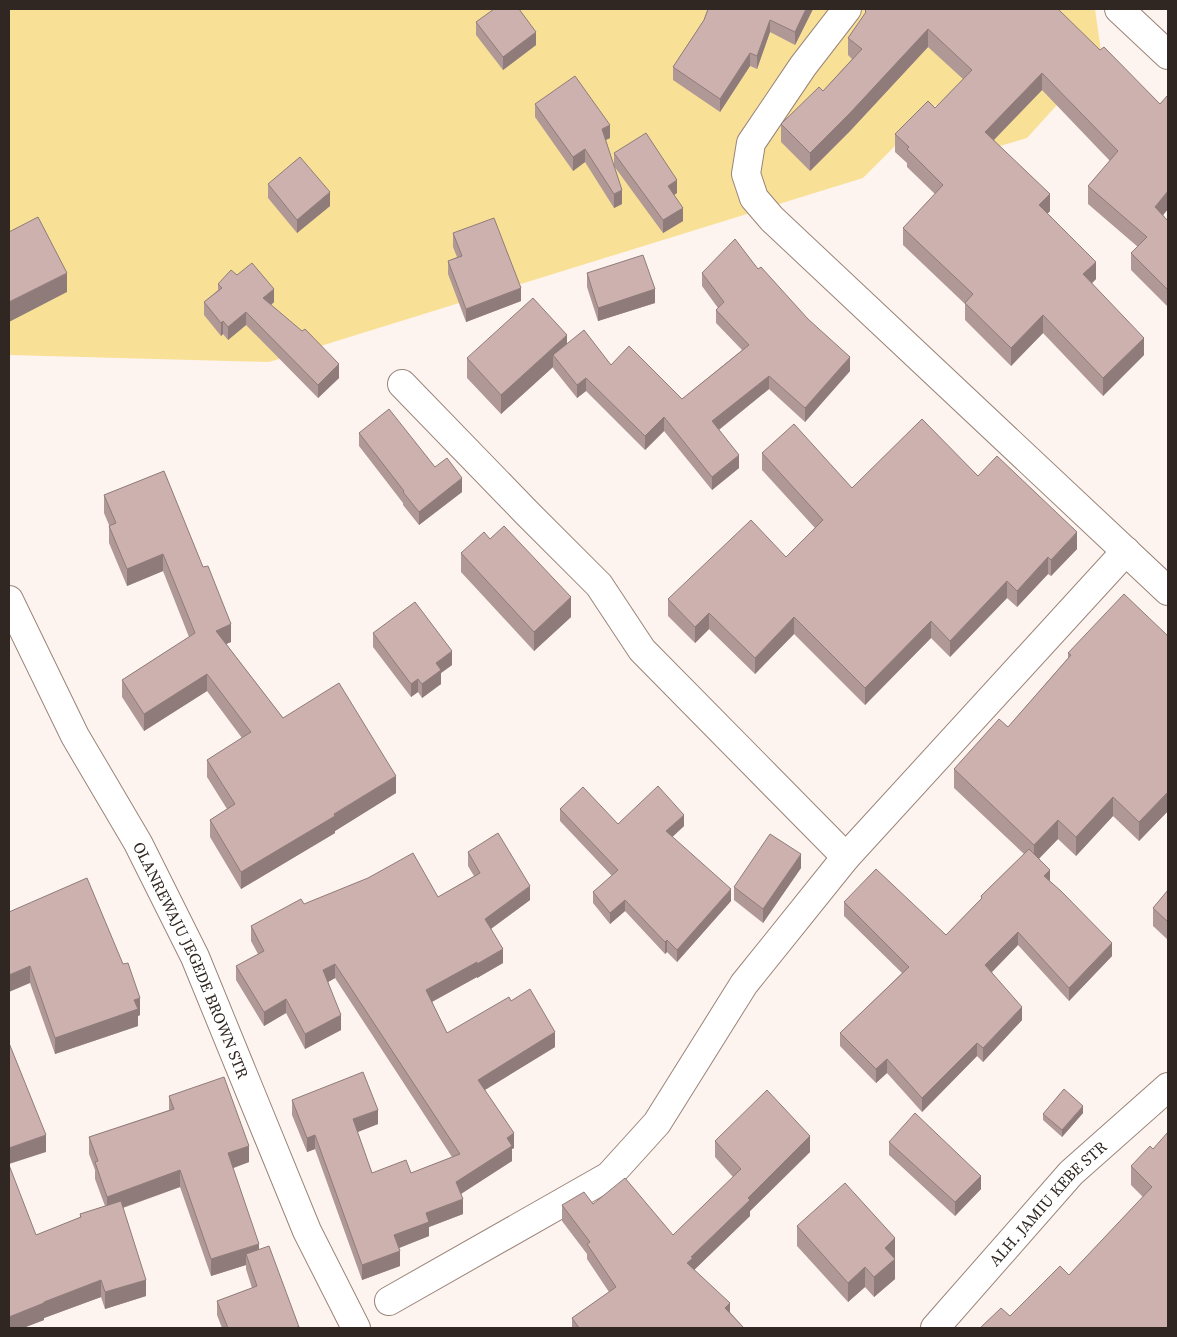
<svg xmlns="http://www.w3.org/2000/svg" width="1177" height="1337" font-family="'Source Serif 4',serif">
<style>
.green{fill:#f8e197}
.lines{fill:none;stroke-linecap:round;stroke-linejoin:round}
.street-casing{stroke:#9a8479;stroke-width:30}
.street{stroke:#fff;stroke-width:28}
.wall{fill:#af9896}
.shaded-wall{fill:#8f7c7a}
.building{fill:#ccb1ae;stroke:#8f7c7a}
.labels{text-anchor:middle;dominant-baseline:central;stroke-width:4.5;stroke-linejoin:round;paint-order:stroke}
.street-label{font-size:16px;fill:#302722;stroke:#fef4ef}
</style>
<rect width="100%" height="100%" fill="#fef4ef"/>
<!-- green -->
<path class="green" d="M9,9h1086l6,42 -45,55 -29,32 -41,12 -50,-45 -73,73 -594,184 -260,-7z"/>
<g class="lines">
<!-- street casing -->
<g class="street-casing">
<g id="street">
<path d="M847,9l-44,57 -52,77 -5,31 8,24 18,21 396,372"/>
<path d="M1119,9l49,46"/>
<path d="M402,384l124,128 73,73 43,65 204,207"/>
<path id="s1" d="M9,600l66,136 63,107 57,114 112,274 49,97"/>
<path d="M389,1301l220,-125 48,-53 87,-139 102,-127 280,-306"/>
<path id="s2" d="M935,1328l136,-155 97,-86"/>
</g>
</g>
<!-- street -->
<use href="#street" class="street"/>
</g>
<!-- wall -->
<path class="wall" d="M708,9h105l-18,36 -25,-13 -13,37 -7,-3 -30,46 -47,-32v-13l31,-47z
M865,11l235,39 60,54 8,-7v112l-5,6 5,6v86l-37,-37v-17l7,-6 -50,-43v-18l22,-25 -68,-71 -48,50 56,71 -3,3 49,65 -4,4 52,72 -41,41 -60,-63 -32,33 -46,-46v-16l-62,-59v-17l32,-34 -28,-27v-4l-12,-11v-18l40,-26 28,-29 -35,-32 -78,84 -40,40 -29,-29v-18l42,-33 29,-32 -4,-4v-17l17,-23z
M476,22l60,23 -33,25 -27,-35z
M535,104l75,34 -5,2 9,26v-13l63,40 -3,2 9,26 -20,12 -49,-67 8,38 -8,4 -29,-46 -12,9 -38,-54z
M268,184l62,22 -33,27 -29,-35z
M453,233l68,68 -55,21 -18,-48v-13l9,-4 -4,-10z
M758,269l92,102 -45,51 -36,-33 -50,41 20,38 -27,22 -48,-59 -19,19 -59,-59 -9,7 -24,-30v-1l-52,47 -34,-36v-20l100,-14 115,55 60,-49 -26,-27v-13l2,-2 -16,-22v-13z
M587,273l68,30 -57,18 -11,-34z
M237,275l37,27 -3,3 68,73 -21,20 -72,-73 -18,15 -5,-6 -2,2 -17,-21v-13l14,-12v-6z
M359,433l76,34 27,25 -43,33 -16,-20v-2l-44,-57z
M1168,443v17l-1,-2v-13z
M762,453l90,35 126,-12 99,73 -26,27 -3,-2 -31,33 -10,-9 -57,59 -19,-19 -66,67 -71,-71 -39,40 -46,-45 -14,14 -27,-27v-17l118,-42 29,-29 -53,-58z
M164,471l67,171 -5,2 57,74 113,75 -61,38v2l-94,56 -31,-52v-17l17,-11 -20,-32v-17l35,-22 -35,-47 -63,40 -22,-34v-17l67,-43 -26,-66 -36,15 -18,-43v-18l-5,-12v-18z
M490,539l81,78 -37,34 -73,-79v-19z
M373,633l79,32 -11,8v11l-19,14 -4,-6 -7,5 -38,-50z
M1168,636v175l-29,30 -26,-25 -37,40 -18,-17 -19,19 11,23 62,75 -43,45 -51,-56 -26,27 30,48 -39,42 -6,-6 -55,56 -35,-39 -11,10 -36,-37v-13l62,-60 -58,-57v-14l102,33 35,-36v-3l43,-42 -70,-66v-19l54,-42 60,-69v-5z
M560,809l58,15 66,2 -12,11 59,64 -54,61 -10,-10 -2,2 -40,-43 -15,13 -17,-21v-11l19,-16 -52,-55z
M468,852l62,48 -39,29 12,34 -26,15v-1l-45,25 15,31 64,-32 44,46 -70,43 29,58 -2,1v12l-51,33 2,20 -34,13v9l-30,12 1,18 -38,14 -47,-131 -8,3 -15,-37v-15l86,24 -21,8 15,41h39l41,-16 -117,-179 -7,4 13,48 -36,19 -19,-36 -22,13 -28,-46v-14l22,-12 -7,-13v-15l53,-22 134,-7 36,-21 -6,-10z
M801,868l-38,55 -29,-23v-13z
M1168,890v50l-15,-14v-18z
M9,912l131,103 -2,1v10l-83,28 -25,-71z
M169,1096l80,66 -16,6 26,81 40,79h-77l-5,-13v-14l35,-13 -6,-19v-4l-35,11 -31,-89 -57,21 23,88 -41,13 -4,-12 -57,21v2l-21,8h-14l27,-93 44,-17v-4l25,-8 -10,-27v-9l-6,-16v-17l80,-27z
M1083,1113l-21,24 -19,-17v-6z
M715,1141l95,11 -60,59v5l-56,54 36,42 14,16h-172v-10l37,-26 -22,-33v-5l-25,-33v-16l31,-1 80,31 60,-58 -18,-20z
M889,1142l92,47 -26,27 -66,-61z
M1153,1149l15,179h-188l30,-12 59,-41 74,-78 -12,-12v-19z
M797,1226l98,32 -1,1 1,20 -21,18 -9,-10 -17,15 -51,-56z"/>
<!-- shaded-wall -->
<path class="shaded-wall" d="M806,9h7l-18,36v-13z
M770,20v12l-13,37v-13z
M928,29v18l-78,84 -40,40v-18z
M536,32v13l-33,25v-13z
M750,53v13l-30,46v-13z
M1042,73v17l-57,59v-17z
M610,125v13l-8,4v-13z
M585,149v13l-12,9v-14z
M677,180v13l-9,6v-13z
M622,190v14l-8,4v-14z
M1168,191v18l-13,16v-18z
M330,192v14l-33,27v-13z
M1050,194v17l-11,12v-18z
M683,208v13l-20,12v-13z
M1096,262v17l-13,13v-18z
M67,273v19l-58,30v-20z
M521,288v13l-55,21v-13z
M274,289v13l-11,9v-13z
M655,289v14l-57,18v-13z
M246,312v13l-18,15v-13z
M1043,315v18l-32,33v-18z
M223,321v13l-2,2v-13z
M567,335v19l-14,1v12l-52,47v-19z
M1144,338v17l-41,41v-18z
M850,357v14l-45,51v-14z
M339,364v14l-21,20v-13z
M769,376v13l-57,46v-14z
M586,378v13l-9,7v-13z
M664,417v14l-19,19v-14z
M739,455v13l-27,22v-13z
M462,478v14l-43,33v-13z
M1077,532v17l-26,27v-16z
M163,554v17l-36,15v-17z
M1048,557v17l-31,33v-16z
M1007,581v17l-57,59v-16z
M571,597v20l-37,34v-19z
M709,613v16l-14,14v-16z
M794,617v17l-39,40v-16z
M931,621v17l-66,67v-17z
M231,624v18l-15,6v-17z
M452,651v14l-11,8v11l-19,14v-14l14,-21z
M207,674v17l-63,40v-17z
M418,679v13l-7,5v-13z
M396,776v17l-61,38v2l-94,56v-17z
M1168,792v19l-29,30v-19z
M1113,797v19l-37,40v-19z
M684,815v11l-18,17v-12z
M1058,820v19l-24,25v-19z
M801,854v14l-38,55v-14z
M1050,870v13l-6,-7z
M530,886v14l-45,33v-14z
M731,889v12l-54,61v-12z
M625,900v11l-15,13v-11z
M1018,932v13l-33,34v-14z
M667,940v12l-2,2v-12z
M1112,943v13l-43,45v-13z
M503,949v14l-26,15v-14z
M477,962v15l-51,28v-15z
M335,964v14l-12,7v-15z
M30,966v17l-21,9v-17z
M140,998v17l-2,1v10l-83,28v-16l79,-38z
M286,999v14l-22,13v-14z
M1022,1007v13l-39,42v-14z
M341,1015v15l-36,19v-15z
M555,1032v15l-77,47v-14z
M977,1043v13l-55,56v-14z
M887,1059v14l-11,10v-14z
M1083,1106v7l-21,24v-7z
M378,1110v14l-25,10v-15z
M514,1133v15l-2,1v12l-56,36v-15l51,-44z
M46,1135v17l-37,12v-16z
M315,1135v14l-8,3v-14z
M810,1136v16l-60,59v5l-57,55 -6,-8 4,-6 57,-59z
M249,1146v16l-21,8v-17z
M180,1170v17l-73,26v-16z
M981,1176v13l-26,27v-14z
M463,1199v15l-34,13v9l-35,14v-15l32,-22z
M895,1238v20l-10,9v-19z
M259,1244v17l-13,-7v11l-35,11v-17z
M400,1251v15l-38,14v-15z
M895,1259v20l-21,18v-20z
M865,1267v20l-17,15v-19z
M101,1280v17l-57,21v2l-21,8h-14v-11l35,-15z
M146,1280v16l-41,13v-17z
M730,1303v16l-5,-11z"/>
<!-- building -->
<path class="building" d="M494,9h25l17,23 -33,25 -27,-35z
M708,9h98l-11,23 -25,-12 -13,36 -7,-3 -30,46 -47,-32 31,-47z
M867,9h191l42,41 4,-3 56,57 7,-8 1,1v94l-13,16 13,14v69l-37,-37 16,-16 -59,-51 30,-35 -76,-78 -57,59 65,62 -11,11 57,57 -13,12 61,64 -41,40 -60,-63 -32,33 -46,-45 8,-9 -70,-66 40,-43 -36,-36 2,-2 -14,-13 33,-33 7,7 37,-38 -44,-41 -78,84 -40,40 -29,-29 38,-37 4,4 39,-42 -14,-11 18,-26 -1,-1z
M575,76l35,49 -8,4 20,61 -8,4 -29,-45 -12,8 -38,-53z
M646,133l31,47 -9,6 15,22 -20,12 -49,-67z
M300,157l30,35 -33,28 -29,-36z
M38,217l29,56 -58,29v-70z
M494,218l27,70 -55,21 -18,-48 14,-5 -9,-23z
M735,239l23,30 3,-2 47,52 42,38 -45,51 -36,-32 -57,45 27,34 -27,22 -48,-60 -19,19 -59,-58 -9,7 -24,-30 31,-25 27,35 18,-19 53,53 67,-54 -33,-35 8,-8 -22,-29z
M643,255l12,34 -57,19 -11,-35z
M252,263l22,26 -11,9 39,33 3,-2 34,35 -21,21 -72,-73 -18,15 -5,-6 -2,2 -17,-21 18,-14 -4,-4 13,-14 6,5z
M533,298l34,37 -66,60 -34,-37z
M389,409l46,58 12,-9 15,20 -43,34 -16,-20 1,-1 -45,-58z
M922,419l56,57 19,-20 80,76 -26,28 -3,-3 -31,34 -10,-10 -57,60 -19,-20 -66,67 -71,-71 -39,41 -46,-45 -14,14 -27,-28 83,-79 35,37 37,-37 -61,-67 32,-29 58,64z
M164,471l39,96 5,-1 23,58 -15,7 67,87 56,-35 57,93 -62,38 1,2 -94,56 -31,-52 25,-16 -28,-44 44,-28 -44,-58 -63,40 -22,-34 73,-47 -32,-79 -36,15 -18,-43 7,-3 -12,-28z
M504,526l67,71 -37,35 -73,-79 23,-21 6,7z
M1124,594l44,42v156l-29,30 -26,-25 -37,40 -18,-17 -24,25 -80,-76 45,-50 9,8 63,-72 -3,-2z
M415,602l37,49 -16,12 5,7 -19,14 -4,-5 -7,5 -38,-51z
M658,786l26,29 -18,16 65,58 -54,61 -10,-10 -2,2 -40,-42 -15,13 -17,-21 25,-22 -58,-61 23,-22 35,37z
M498,833l32,53 -45,33 18,30 -26,15v-2l-51,28 21,43 62,-36 2,4 19,-12 25,43 -77,48 36,53 -7,5 5,8 -56,36 7,17 -37,14 3,9 -35,13 6,16 -38,14 -47,-130 -8,3 -15,-38 71,-28 15,38 -25,9 19,54 34,-13 5,13 49,-19 -125,-190 -12,6 18,45 -36,19 -19,-35 -22,13 -28,-46 28,-15 -13,-25 50,-27 3,5 64,-26 45,-25 25,44 42,-24 -12,-21z
M770,834l31,20 -38,55 -29,-22z
M1029,849l21,21 -6,6 17,15 51,52 -43,45 -51,-56 -33,33 37,42 -39,41 -6,-5 -55,55 -35,-39 -11,10 -36,-36 69,-66 -65,-65 32,-33 70,66 36,-37 -1,-2z
M87,878l36,86 5,-1 12,35 -6,2 4,9 -83,29 -25,-72 -21,9v-63z
M1168,890v32l-15,-14z
M9,1043l37,92 -37,13z
M224,1077l25,69 -21,7 31,91 -48,15 -31,-89 -73,27 -12,-35 3,-1 -9,-24 85,-28 -5,-13z
M1064,1089l19,17 -21,24 -19,-16z
M767,1090l43,46 -62,62 2,2 -59,57 2,1 -6,5 43,40 -5,5 19,20h-165l-7,-10 44,-31 -29,-43 3,-2 -28,-37 22,-13 9,12 32,-26 48,57 68,-66 -26,-28z
M915,1113l66,63 -26,26 -66,-60z
M1168,1132v196h-188l21,-20 9,8 50,-50 9,9 83,-88 -21,-21 19,-20 3,3z
M9,1165l27,70 45,-18 -1,-3 41,-13 25,79 -41,12 -4,-12 -57,22v1l-35,14z
M845,1183l50,55 -10,10 10,11 -21,18 -9,-10 -17,16 -51,-57z
M269,1246l30,81h-2v1h-69l-11,-27 40,-15 -11,-32z"/>
<g class="labels">
<!-- street labels -->
<g class="street-label">
<text stroke="none"><textPath href="#s1" startOffset="404">OLANREWAJU JEGEDE BROWN STR</textPath></text>
<text stroke="none"><textPath href="#s2" startOffset="168">ALH. JAMIU KEBE STR</textPath></text>
</g>
</g>
<!-- border -->
<rect width="1177" height="1337" fill="none" stroke="#302722" stroke-width="20"/>
</svg>
